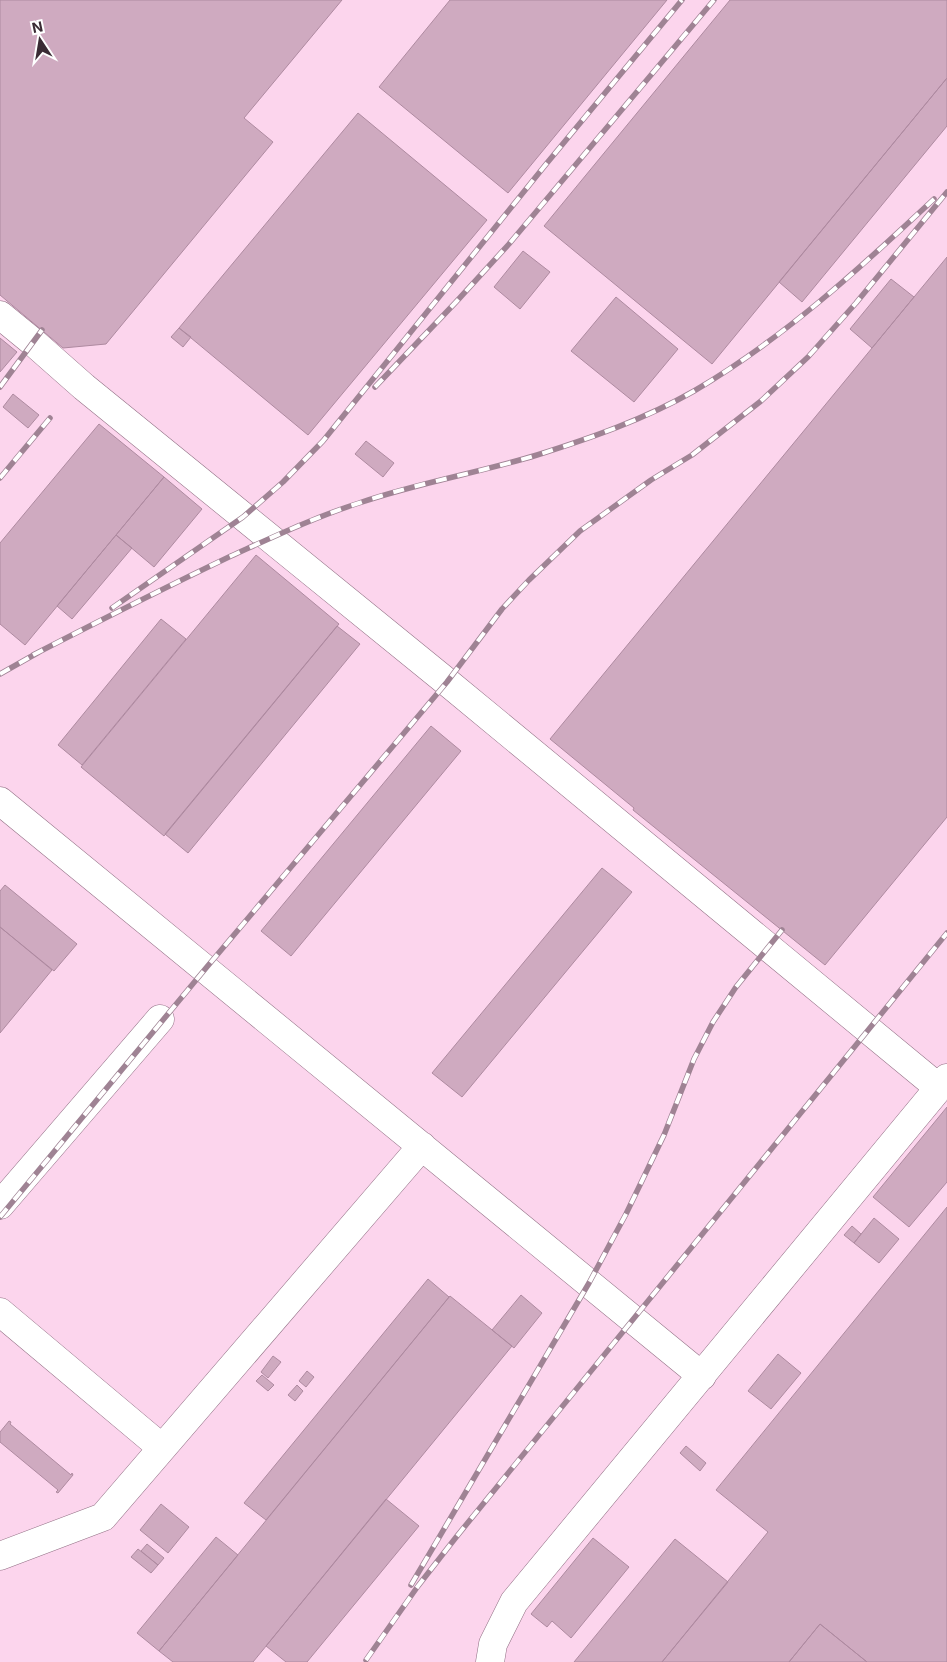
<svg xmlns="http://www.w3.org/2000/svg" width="947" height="1662" font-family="Inter,sans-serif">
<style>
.building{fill:#cfaac0;stroke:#ae8aa0}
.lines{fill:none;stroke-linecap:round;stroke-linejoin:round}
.minor-casing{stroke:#927085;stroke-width:29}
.minor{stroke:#fff;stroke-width:28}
.rail-casing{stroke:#9f8394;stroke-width:5.5}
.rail{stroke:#fff;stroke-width:4;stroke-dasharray:11;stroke-linecap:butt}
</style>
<rect width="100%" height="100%" fill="#fcd5ed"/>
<!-- building -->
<path class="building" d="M0,0h342l-98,118 29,24 -167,202 -43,4 -63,-53z
M450,0h217l-159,193 -129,-106z
M730,0h217v78l-235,286 -168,-138z
M947,78v48l-145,176 -23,-20z
M358,113l129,107 -179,215 -129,-107z
M523,251l27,21 -30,37 -26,-22z
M947,257v560l-122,148 -192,-155 1,-2 -84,-69z
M891,279l23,18 -42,51 -22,-19z
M616,297l62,52 -44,53 -63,-51z
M179,328l12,9 -8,10 -12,-10z
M0,338l17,14 -17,20z
M13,394l26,21 -11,13 -25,-21z
M99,424l65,53 -139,168 -25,-21v-81z
M366,441l28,22 -11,14 -28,-23z
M164,477l38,32 -48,58 -38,-32z
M116,535l16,13 -60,71 -15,-13z
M256,555l83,69 -175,212 -83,-69z
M161,619l25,20 -104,126 -24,-20z
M337,626l23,18 -172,209 -23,-19z
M431,726l30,25 -170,205 -30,-25z
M602,868l30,24 -170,205 -30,-24z
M5,885l72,59 -23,27 -54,-44v-36z
M0,927l52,43 -52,63z
M947,1107v75l-38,45 -36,-30z
M947,1207v455h-80l-47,-38 -31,38h-127l106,-130 -52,-42z
M874,1218l25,21 -20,24 -25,-20z
M852,1226l9,8 -7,9 -10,-8z
M428,1279l21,18 -183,223 -22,-17z
M521,1295l21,18 -28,35 -22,-18z
M450,1296l62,50 -259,316h-80l-14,-11z
M778,1354l23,19 -30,36 -23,-18z
M273,1356l8,6 -13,16 -7,-6z
M307,1371l7,6 -8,10 -7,-6z
M262,1375l12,10 -6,6 -12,-10z
M297,1385l6,6 -8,10 -7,-6z
M9,1421l2,1 -1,2 61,51 1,-2 1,2 -15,18 -2,-1 2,-2 -58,-48v-10z
M686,1446l20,17 -6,8 -20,-18z
M386,1499l33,27 -112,136h-21l-20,-16z
M161,1504l28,23 -21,26 -28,-23z
M216,1537l22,18 -79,96 -22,-18z
M593,1538l36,29 -58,71 -19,-17 -5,6 -16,-13z
M675,1539l53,43 -66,80h-88z
M147,1544l17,14 -6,7 -17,-14z
M138,1549l20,16 -7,8 -20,-16z
M820,1624l47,38h-78z"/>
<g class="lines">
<!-- minor casing -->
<g class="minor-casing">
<path id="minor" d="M0,315l33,27 51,45 363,295 492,406
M0,801l702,575
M0,1205l160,-186
M0,1312l162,136
M0,1556l103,-39 319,-371
M490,1662l3,-18 21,-42 433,-524"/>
</g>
<!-- minor -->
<use href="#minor" class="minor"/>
<!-- rail casing -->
<g class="rail-casing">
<path id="rail" d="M0,387l42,-57
M375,387l81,-85 53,-58 205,-244
M0,478l50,-60
M112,608l131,-91 40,-35 40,-41 224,-278 135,-163
M33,655c66,-34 131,-67 198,-99 42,-19 84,-39 128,-53 58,-20 119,-30 178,-48 54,-17 108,-36 157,-64 90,-53 164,-121 240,-192
M0,674l39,-22
M0,1217l206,-249 241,-286 55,-73 27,-29 51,-49 71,-51 41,-25 69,-54 47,-44 48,-54 91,-111
M411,1585l178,-302 37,-69 38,-79 30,-76 19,-37 23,-35 46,-57
M366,1660l52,-74 39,-50 490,-603"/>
</g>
<!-- rail -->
<use href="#rail" class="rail"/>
</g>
<!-- north arrow -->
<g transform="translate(40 40) rotate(348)" stroke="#ffffff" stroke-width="4" paint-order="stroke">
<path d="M0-4L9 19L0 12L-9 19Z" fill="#3a2b34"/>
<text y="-8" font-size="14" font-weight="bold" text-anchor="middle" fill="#3a2b34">N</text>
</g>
</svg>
